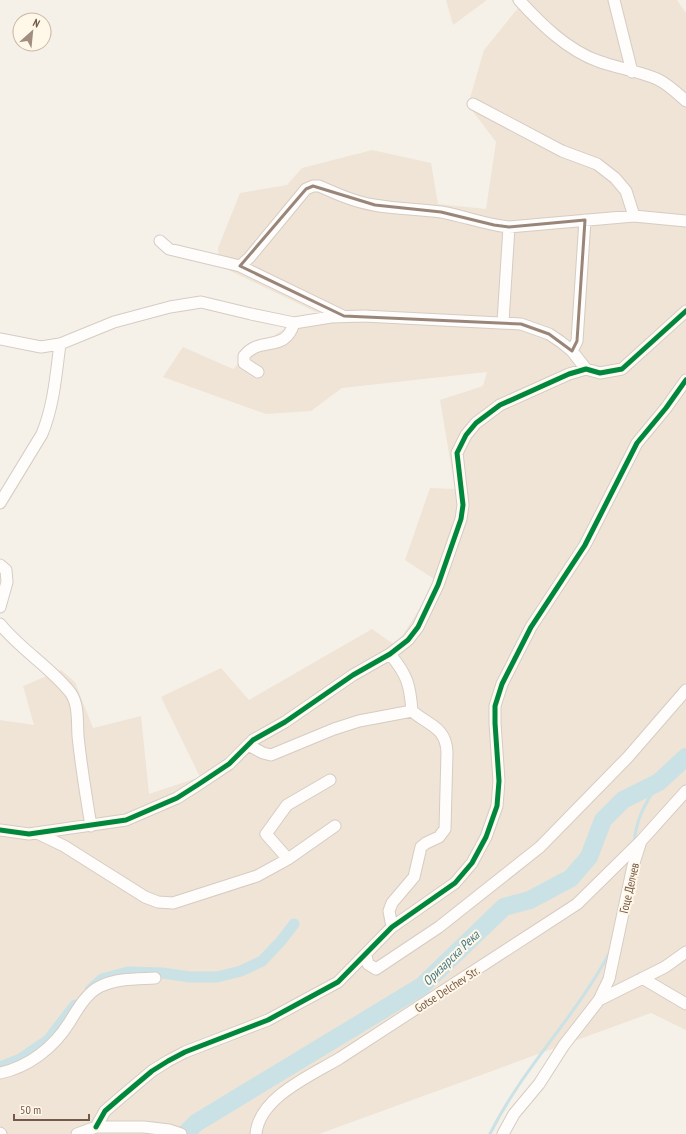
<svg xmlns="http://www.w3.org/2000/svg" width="686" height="1134" font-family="'PT Sans Narrow',sans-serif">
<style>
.residential{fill:#efe4d5}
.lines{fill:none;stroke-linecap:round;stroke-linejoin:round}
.stream{stroke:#cae2e5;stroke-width:3}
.canal{stroke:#cae2e5;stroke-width:11}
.river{stroke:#cae2e5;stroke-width:18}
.minor-casing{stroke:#d5ccc3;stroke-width:13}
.minor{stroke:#fefdfc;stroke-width:11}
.cycleway-casing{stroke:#fff7e8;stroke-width:8}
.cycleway{stroke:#00873e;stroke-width:5}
.marked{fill:none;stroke:#9a8679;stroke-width:3;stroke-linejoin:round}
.labels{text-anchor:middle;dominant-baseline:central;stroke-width:4;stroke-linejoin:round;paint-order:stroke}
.street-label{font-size:12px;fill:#735949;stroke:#fff7e8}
.water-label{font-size:13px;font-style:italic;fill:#437985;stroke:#fff7e8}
</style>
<rect width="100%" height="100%" fill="#f6f1e8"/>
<!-- residential -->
<path class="residential" d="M446,0h41l-34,25z
M511,0h166l9,13v1017l-35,-17 -332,121h-319v-414l34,5 -11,-39 38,-16 14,12 18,46 48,-12 8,78 51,-17 -39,-80 60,-29 28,32 123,-71 24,17 41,-65 -32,-21 25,-72 25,1 -15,-89 43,-14 4,-14 -145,16 -31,23 -45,3 -103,-37 20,-30 50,22 20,-20 28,-18 37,-18 -98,-47 -2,-18 22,-55 47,-8 15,-17 70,-18 59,13 7,41 48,5 10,-67 -28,-37 16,-55 34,-42z"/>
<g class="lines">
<!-- stream -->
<path class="stream" d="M634,844c2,-26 11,-40 25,-62
M490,1134c33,-67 86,-117 121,-184"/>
<!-- canal -->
<path class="canal" d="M90,990l12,-11 26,-7 34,1 28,4h27l24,-6 21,-10 19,-20 13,-17
M0,1067l20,-8 28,-19 27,-35"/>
<!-- river -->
<path class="river" d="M185,1134l11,-11 226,-137 82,-79 26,-7 41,-22 18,-21 14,-37 20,-20 36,-18 27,-25"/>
<!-- minor casing -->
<g class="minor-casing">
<path id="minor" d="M519,0c22,24 48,50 79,61 19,7 41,10 59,18 11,5 20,14 29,22
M614,0l18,72
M473,104l89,47 35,13 18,14 11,13 8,25
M160,241l9,8 71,17 103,50
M240,266l9,-8 57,-69 7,-3h6c18,8 36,16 55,19 22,4 45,4 67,7 23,4 45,13 68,15l125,-11 52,5
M503,322l6,-95
M0,339l41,8 19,-3 54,-22 56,-15 31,-5 50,12 43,9 37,-6 33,-1 157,8 28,10 12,8 11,9 14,18
M572,351l5,-10 8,-121
M258,372l-14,-9v-7c16,-21 41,-2 50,-33
M0,503l42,-69c12,-29 14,-60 18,-90
M0,565l6,5 1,12 -7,25
M0,624c20,25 49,42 70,68 9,12 7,29 8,44 3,30 8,60 13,90
M390,654c17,21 20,30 22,57 16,14 34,16 35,41l-2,77 -6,8 -13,6 -5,4 -7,30 -22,26 -3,8 3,16
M248,745l15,8 8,2 63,-26 25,-8 53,-10
M0,830l29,4 97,-14 51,-22 22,-14 30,-20 24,-24 32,-18 68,-47 37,-21 18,-14 10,-13 20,-42 23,-66 2,-14 -6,-52 9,-18 10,-12 24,-18 69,-31 17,-5 14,4 22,-4 64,-58
M37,833l27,13 81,51 13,5 15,1 84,-27 31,-17 47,-33
M288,859l-22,-25 21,-29 43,-25
M366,956l2,8 8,5 63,-42 101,-80 88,-90 58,-67
M642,978l44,26
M599,1000l10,-21 24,-113 8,-25 45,-50
M0,1073c29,-6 54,-26 69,-50 8,-13 18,-31 32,-37 17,-8 36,-7 54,-8
M96,1127l9,-16 15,-13 32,-27 16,-10 17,-9 83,-32 70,-38 54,-55 63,-44 17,-20 14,-26 11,-31 2,-25 -4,-58v-17l7,-22 29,-57 54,-82 52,-102 29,-35 20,-28
M0,1133l1,1
M77,1134l19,-7h48l25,3 12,4
M256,1134c3,-37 56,-59 84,-76l237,-154 64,-63
M503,1134l11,-20 25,-30 25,-39 35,-45 66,-33 21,-15"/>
</g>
<!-- minor -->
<use href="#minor" class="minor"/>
<!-- cycleway casing -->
<g class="cycleway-casing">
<path id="cycleway" d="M0,830l29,4 97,-14 51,-22 22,-14 30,-20 24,-24 32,-18 68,-47 37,-21 18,-14 10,-13 20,-42 23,-66 2,-14 -6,-52 9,-18 10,-12 24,-18 69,-31 17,-5 14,4 22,-4 64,-58
M96,1127l9,-16 15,-13 32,-27 16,-10 17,-9 83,-32 70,-38 54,-55 63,-44 17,-20 14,-26 11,-31 2,-25 -4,-58v-17l7,-22 29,-57 54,-82 52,-102 29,-35 20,-28"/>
</g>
<!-- cycleway -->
<use href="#cycleway" class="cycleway"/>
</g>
<!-- marked area -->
<path class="marked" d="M313,186l62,19 66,7 53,13 15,2 76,-7 -8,121 -5,10 -23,-17 -28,-10 -177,-8 -104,-50 66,-77z"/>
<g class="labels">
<!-- street labels -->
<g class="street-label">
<text transform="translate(629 888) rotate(-77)">Гоце Делчев</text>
<text transform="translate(447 989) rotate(-33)">Gotse Delchev Str.</text>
</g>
<!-- water labels -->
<g class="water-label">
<text transform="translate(451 958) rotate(-44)">Оризарска Река</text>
</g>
</g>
<!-- north arrow -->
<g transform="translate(32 32) rotate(27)"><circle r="19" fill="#fff7e8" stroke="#c7b8a8"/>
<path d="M0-3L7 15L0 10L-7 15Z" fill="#a18e81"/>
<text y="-6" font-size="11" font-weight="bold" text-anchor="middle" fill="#735949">N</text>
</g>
<!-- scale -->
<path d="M14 1114v6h75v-6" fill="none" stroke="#735949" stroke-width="2"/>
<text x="20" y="1114" font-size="12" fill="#735949" stroke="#fff7e8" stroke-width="3" paint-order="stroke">50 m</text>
</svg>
